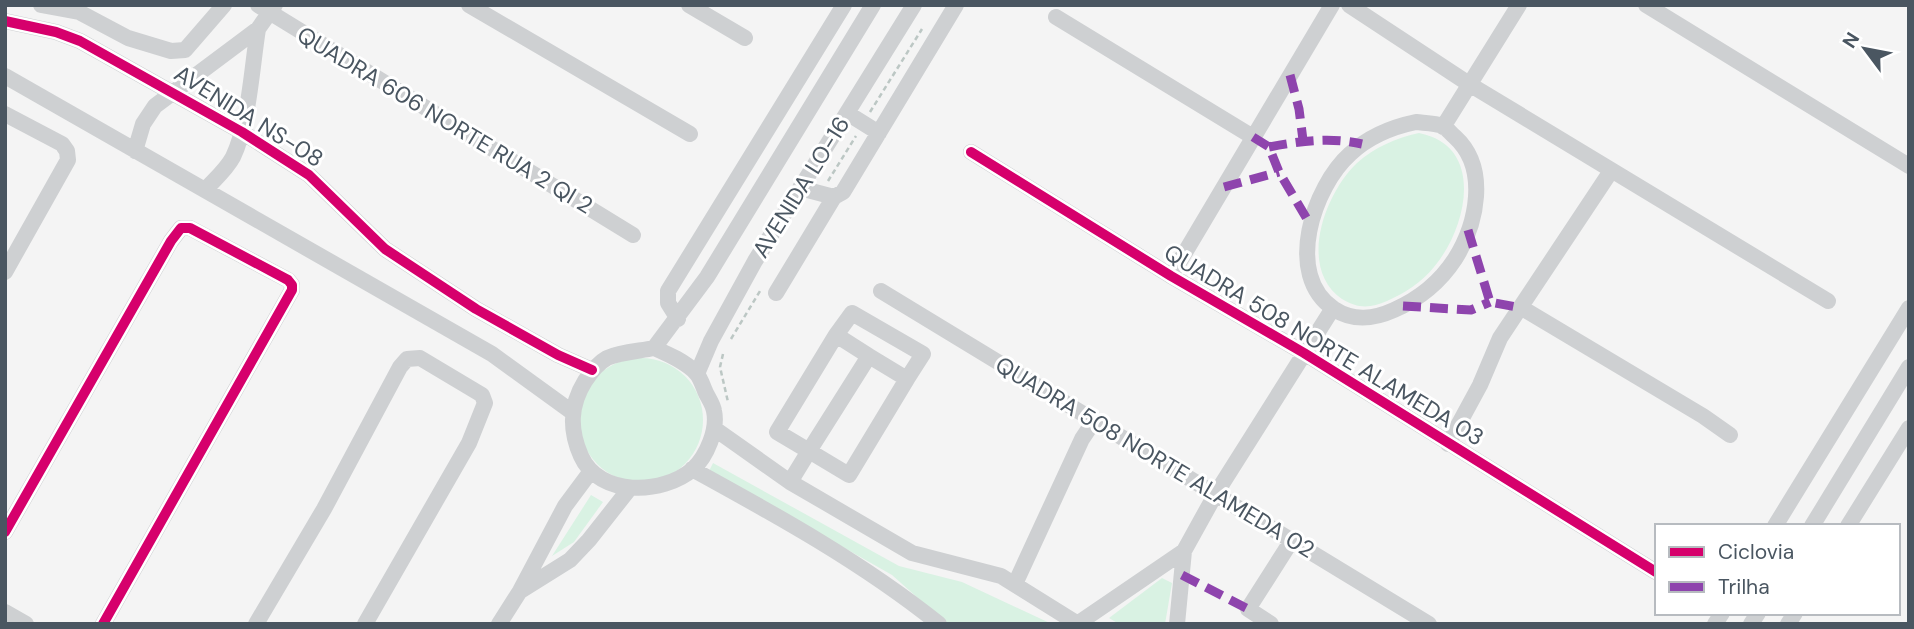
<svg xmlns="http://www.w3.org/2000/svg" width="1914" height="629" font-family="'DM Sans',sans-serif">
<style>
.green{fill:#d9f2e3}
.lines{fill:none;stroke-linecap:round;stroke-linejoin:round}
.path{stroke:#bcc7c4;stroke-width:2.5;stroke-dasharray:5 3.5;stroke-linecap:butt}
.minor{stroke:#ced0d2;stroke-width:16}
.quiet{stroke:#8e44ad;stroke-width:9;stroke-dasharray:18 9;stroke-linecap:butt}
.cycleway-casing{stroke:#fff;stroke-width:15}
.cycleway{stroke:#d6006c;stroke-width:10}
.labels{text-anchor:middle;dominant-baseline:central;stroke-width:6;stroke-linejoin:round;paint-order:stroke}
.street-label{font-size:23px;fill:#4a5661;stroke:#fff}
</style>
<rect width="100%" height="100%" fill="#f4f4f4"/>
<!-- green -->
<path class="green" d="M1419,133c67,13 48,95 15,134 -12,15 -29,26 -47,34 -16,7 -29,8 -45,-2 -45,-31 -17,-106 15,-136 18,-16 39,-25 62,-30z
M579 420a62 62 0 1 1 124 0a62 62 0 1 1-124 0Z
M713,463l186,103 63,16 90,42h-105l-55,-49 -183,-104z
M591,495l12,7 -29,40 -22,14z
M1162,578l10,5 -7,41h-46l-10,-6z"/>
<g class="lines">
<!-- path -->
<path class="path" d="M870,112l52,-83
M828,181l28,-45
M731,339l29,-48
M723,354l-3,13 8,35"/>
<!-- minor -->
<path class="minor" d="M41,5l38,7 49,26 43,13 14,-1 39,-45
M258,5l375,230
M469,5l221,129
M689,5l56,33
M1349,5l120,79 359,217
M1646,5l263,161
M1056,17l197,120
M5,21l51,11 24,9 162,91 67,43 76,74 91,60 82,46 34,15
M5,76l487,278 80,58
M847,113l32,20
M5,114l57,30 5,7 1,9 -63,112
M1416,122c8,1 19,1 27,4 4,2 8,8 12,11 34,31 22,87 0,122 -15,23 -36,40 -61,51 -20,9 -40,12 -60,-1 -51,-34 -20,-123 16,-155 19,-18 42,-27 66,-32z
M1443,127l76,-122
M135,151l8,-27 12,-18 103,-77 17,-24
M971,152l200,124 133,77 352,219
M800,188l34,9 9,-5 113,-187
M205,190c10,-11 21,-20 28,-33 16,-33 19,-91 25,-128
M1171,276l161,-271
M881,291l548,333
M776,293l58,-96
M1522,308l181,108 27,19
M678,319l-10,-16v-12l176,-286
M836,335l16,-22 71,41 -16,25
M654,348c14,6 32,14 42,25 4,4 7,13 9,18 3,7 8,13 9,20 4,18 -7,45 -21,58 -30,26 -94,28 -112,-13 -12,-27 -11,-51 4,-75 6,-9 13,-18 22,-23 14,-6 33,-7 47,-10z
M654,348l53,-71 166,-272
M869,356l38,23 -58,96 -40,-24z
M697,374l14,-33 44,-80 159,-256
M715,429l75,53 122,71 89,23 77,48
M1448,444l32,-59 20,-47 111,-167
M692,469c86,47 171,94 247,155
M790,482l19,-31 -32,-19 59,-97 33,21
M1775,526l134,-218
M1812,526l97,-159
M1848,526l61,-98
M5,532l166,-291 10,-13h9l98,52 4,5v5l-189,334
M1015,584l67,-145 12,-18
M522,590l48,-30 19,-20 41,-52
M5,612l21,12
M256,624l68,-115 76,-142 7,-8 13,-1 62,37 3,8 -16,40 -104,181
M499,624l21,-33 45,-85 26,-35
M1077,624l107,-73
M1177,624l7,-73 31,-56 118,-187
M1271,624l-23,-15 44,-69
M1715,624l7,-11
M1751,624l7,-11
M1788,624l7,-11"/>
<!-- quiet -->
<path class="quiet" d="M1290,75l9,34 4,31
M1253,137l16,10 10,25 31,52
M1269,147c32,-6 61,-10 93,-3
M1224,187l55,-15
M1468,230l22,72 32,6
M1403,306l68,4 19,-8
M1182,575l66,34"/>
<!-- cycleway casing -->
<g class="cycleway-casing">
<path id="cycleway" d="M5,21l51,11 24,9 162,91 67,43 76,74 91,60 82,46 34,15
M971,152l200,124 133,77 352,219
M5,532l166,-291 10,-13h9l98,52 4,5v5l-189,334"/>
</g>
<!-- cycleway -->
<use href="#cycleway" class="cycleway"/>
</g>
<g class="labels">
<!-- street labels -->
<g class="street-label">
<text transform="translate(249 116) rotate(32)">AVENIDA NS-08</text>
<text transform="translate(445 120) rotate(31)">QUADRA 606 NORTE RUA 2 QI 2</text>
<text transform="translate(801 187) rotate(-58)">AVENIDA LO-16</text>
<text transform="translate(1324 345) rotate(31)">QUADRA 508 NORTE ALAMEDA 03</text>
<text transform="translate(1155 457) rotate(31)">QUADRA 508 NORTE ALAMEDA 02</text>
</g>
</g>
<!-- border -->
<rect width="1914" height="629" fill="none" stroke="#4a5661" stroke-width="14"/>
<!-- legend -->
<rect x="1655" y="524" width="245" height="91" fill="#ffffff" stroke="#b7bbc0" stroke-width="2"/>
<rect x="1669" y="547" width="35" height="10" fill="#d6006c" stroke="#b7bbc0" stroke-width="2"/>
<text x="1718" y="559" font-size="21" fill="#4a5661">Ciclovia</text>
<rect x="1669" y="582" width="35" height="10" fill="#8e44ad" stroke="#b7bbc0" stroke-width="2"/>
<text x="1718" y="594" font-size="21" fill="#4a5661">Trilha</text>
<!-- north arrow -->
<g transform="translate(1865 49) rotate(302)" stroke="#ffffff" stroke-width="5" paint-order="stroke">
<path d="M0-5L12 26L0 18L-12 26Z" fill="#4a5661"/>
<text y="-10" font-size="19" font-weight="bold" text-anchor="middle" fill="#4a5661">N</text>
</g>
</svg>
